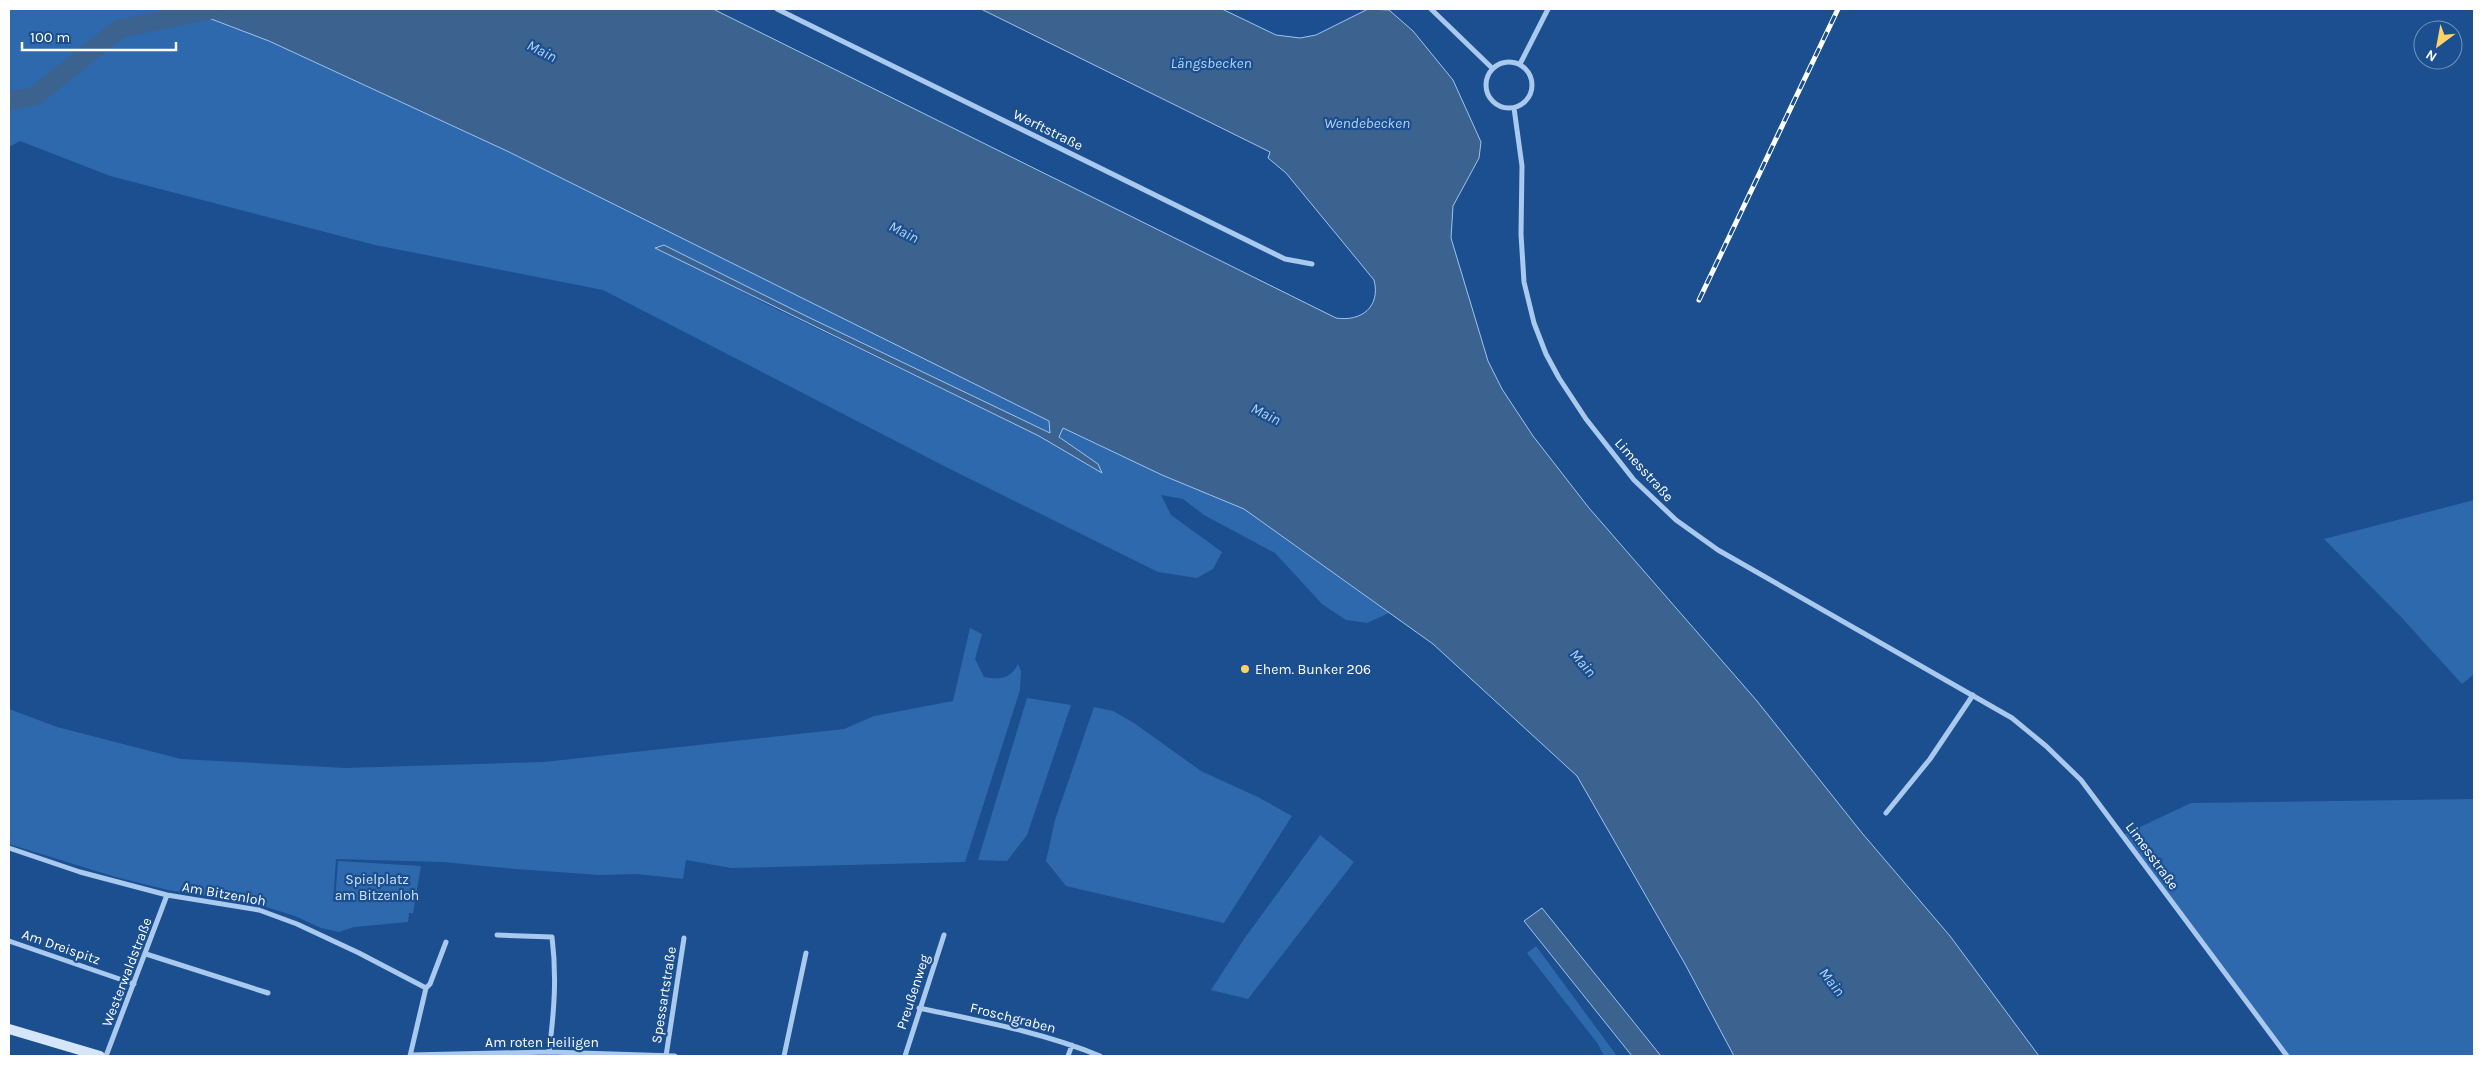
<svg xmlns="http://www.w3.org/2000/svg" width="2483" height="1065" font-family="Karla,sans-serif">
<style>
.green{fill:#2e69ad}
.water{fill:#3c6290;stroke:#9cc4f0}
.lines{fill:none;stroke-linecap:round;stroke-linejoin:round}
.river{stroke:#3c6290;stroke-width:19}
.street{stroke:#a9c9ee;stroke-width:5}
.secondary{stroke:#d6e6fa;stroke-width:10}
.rail-casing{stroke:#fff;stroke-width:5}
.rail{stroke:#1b4f8f;stroke-width:3;stroke-dasharray:9;stroke-linecap:butt}
.poi-dot{fill:#ffd166;stroke:#1b4f8f;stroke-width:2}
.labels{text-anchor:middle;dominant-baseline:central;stroke-width:4.5;stroke-linejoin:round;paint-order:stroke}
.street-label{font-size:14px;fill:#fff;stroke:#1b4f8f}
.poi-label{font-size:14px;fill:#fff;stroke:#1b4f8f;text-anchor:start}
.park-label{font-size:14px;fill:#cfe3fa;stroke:#1b4f8f}
.water-label{font-size:15px;font-style:italic;fill:#b5d3f5;stroke:#1b4f8f}
</style>
<rect width="100%" height="100%" fill="#1b4f8f"/>
<!-- green -->
<path class="green" d="M9,9h176l12,4 72,28 238,110 543,270v13l-244,-118 -142,-71 -8,2 108,56 275,133 62,36 -3,-8 -39,-27 4,-9 99,47 82,34 145,104 -22,10 -21,-3 -24,-16 -47,-51 -71,-38 -21,-16 -22,-4 10,20 51,37 -9,17 -16,9 -39,-6 -212,-105 -343,-177 -228,-45 -265,-69 -90,-35 -11,6z
M2474,500v174l-12,10 -60,-66 -78,-79z
M970,628l12,6 -7,25 9,18c15,3 27,2 34,-13l3,7 -1,19 -55,172 -234,6 -45,-8 -3,19 -46,-5 -38,1 -83,-6 -73,-7 -107,-3 -3,43h2l3,-41 83,5 -8,47h-4l-1,9 -54,5 -15,5 -18,-4 -26,-12 -42,-13 -85,-13 -56,-14 -103,-32v-135l48,18 124,32 164,9 199,-6 300,-33 30,-13 79,-15z
M1027,698l44,7 -44,130 -20,26 -29,-1z
M1094,707l19,4 21,12 67,48 59,27 32,18 -68,107 -158,-37 -20,-25 9,-41z
M2474,799v257h-187l-164,-221 68,-32z
M1320,835l34,27 -106,137 -37,-9 33,-51z
M1536,946l81,110h-13l-6,-12 -71,-91z"/>
<!-- water -->
<path class="water" d="M185,9h528l623,309c25,4 45,-11 38,-38l-88,-107 -18,-15 2,-6 -289,-143h241l54,26 24,3 16,-3 52,-26 21,1 24,21 40,49 28,62 -2,16 -26,48 -2,32 37,123 14,28 31,47 56,72 168,193 105,132 88,103 89,120h-305l-49,-92 -108,-188 -144,-132 -189,-135 -82,-34 -99,-47 -4,9 39,27 4,9 -63,-37 -384,-188 9,-3 142,71 244,117 -1,-12 -542,-270 -238,-110z
M1542,908l119,148h-29l-108,-135z"/>
<g class="lines">
<!-- river -->
<path class="river" d="M9,101l26,-5 84,-67 94,-20"/>
<!-- street -->
<path class="street" d="M777,9l508,250 27,5
M1431,9l61,59
M1486 85a23 23 0 1 1 46 0a23 23 0 1 1-46 0Z
M1520,64l28,-55
M1514,108l8,58 -1,68 3,48 10,41 12,31 13,24 27,41 48,61 42,40 42,30 294,168 34,28 35,34 206,276
M1886,813l44,-54 43,-64
M9,848l71,24 87,23 92,15 38,14 62,29 67,35
M497,935l55,2c5,40 2,76 -3,115
M9,941l125,43
M146,954l122,39
M919,1008c61,13 123,24 181,48
M410,1055l139,-3 126,4
M106,1056l61,-161
M410,1056l16,-68 4,-4 16,-42
M666,1056l18,-118
M784,1056l22,-103
M905,1056l39,-121
M1068,1056l4,-11"/>
<!-- secondary -->
<path class="secondary" d="M9,1029l91,27"/>
<!-- rail casing -->
<g class="rail-casing">
<path id="rail" d="M1699,300l139,-291"/>
</g>
<!-- rail -->
<use href="#rail" class="rail"/>
</g>
<!-- markers -->
<circle class="poi-dot" cx="1245" cy="669" r="5"/>
<g class="labels">
<!-- street labels -->
<g class="street-label">
<text transform="translate(1048 130) rotate(26)">Werftstraße</text>
<text transform="translate(1644 470) rotate(48)">Limesstraße</text>
<text transform="translate(2152 856) rotate(54)">Limesstraße</text>
<text transform="translate(224 894) rotate(10)">Am Bitzenloh</text>
<text transform="translate(61 947) rotate(19)">Am Dreispitz</text>
<text transform="translate(127 972) rotate(-69)">Westerwaldstraße</text>
<text transform="translate(913 992) rotate(-72)">Preußenweg</text>
<text transform="translate(664 995) rotate(-81)">Spessartstraße</text>
<text transform="translate(1013 1018) rotate(14)">Froschgraben</text>
<text x="542" y="1042">Am roten Heiligen</text>
</g>
<!-- poi labels -->
<g class="poi-label">
<text x="1255" y="669">Ehem. Bunker 206</text>
</g>
<!-- park labels -->
<g class="park-label">
<text x="377" y="879">Spielplatz<tspan x="377" dy="16">am Bitzenloh</tspan></text>
</g>
<!-- water labels -->
<g class="water-label">
<text transform="translate(542 51) rotate(27)">Main</text>
<text x="1211" y="63">Längsbecken</text>
<text x="1367" y="123">Wendebecken</text>
<text transform="translate(904 232) rotate(27)">Main</text>
<text transform="translate(1266 414) rotate(27)">Main</text>
<text transform="translate(1583 663) rotate(49)">Main</text>
<text transform="translate(1832 982) rotate(52)">Main</text>
</g>
</g>
<!-- border -->
<rect width="2483" height="1065" fill="none" stroke="#ffffff" stroke-width="20"/>
<!-- north arrow -->
<g transform="translate(2438 45) rotate(212)"><circle r="24" fill="#1b4f8f" stroke="#7695bc"/>
<path d="M0-4L9 19L0 12L-9 19Z" fill="#ffd166"/>
<text y="-8" font-size="14" font-weight="bold" text-anchor="middle" fill="#ffffff">N</text>
</g>
<!-- scale -->
<path d="M22 42v8h154v-8" fill="none" stroke="#ffffff" stroke-width="2.5"/>
<text x="30" y="42" font-size="15" fill="#ffffff" stroke="#1b4f8f" stroke-width="4" paint-order="stroke">100 m</text>
</svg>
